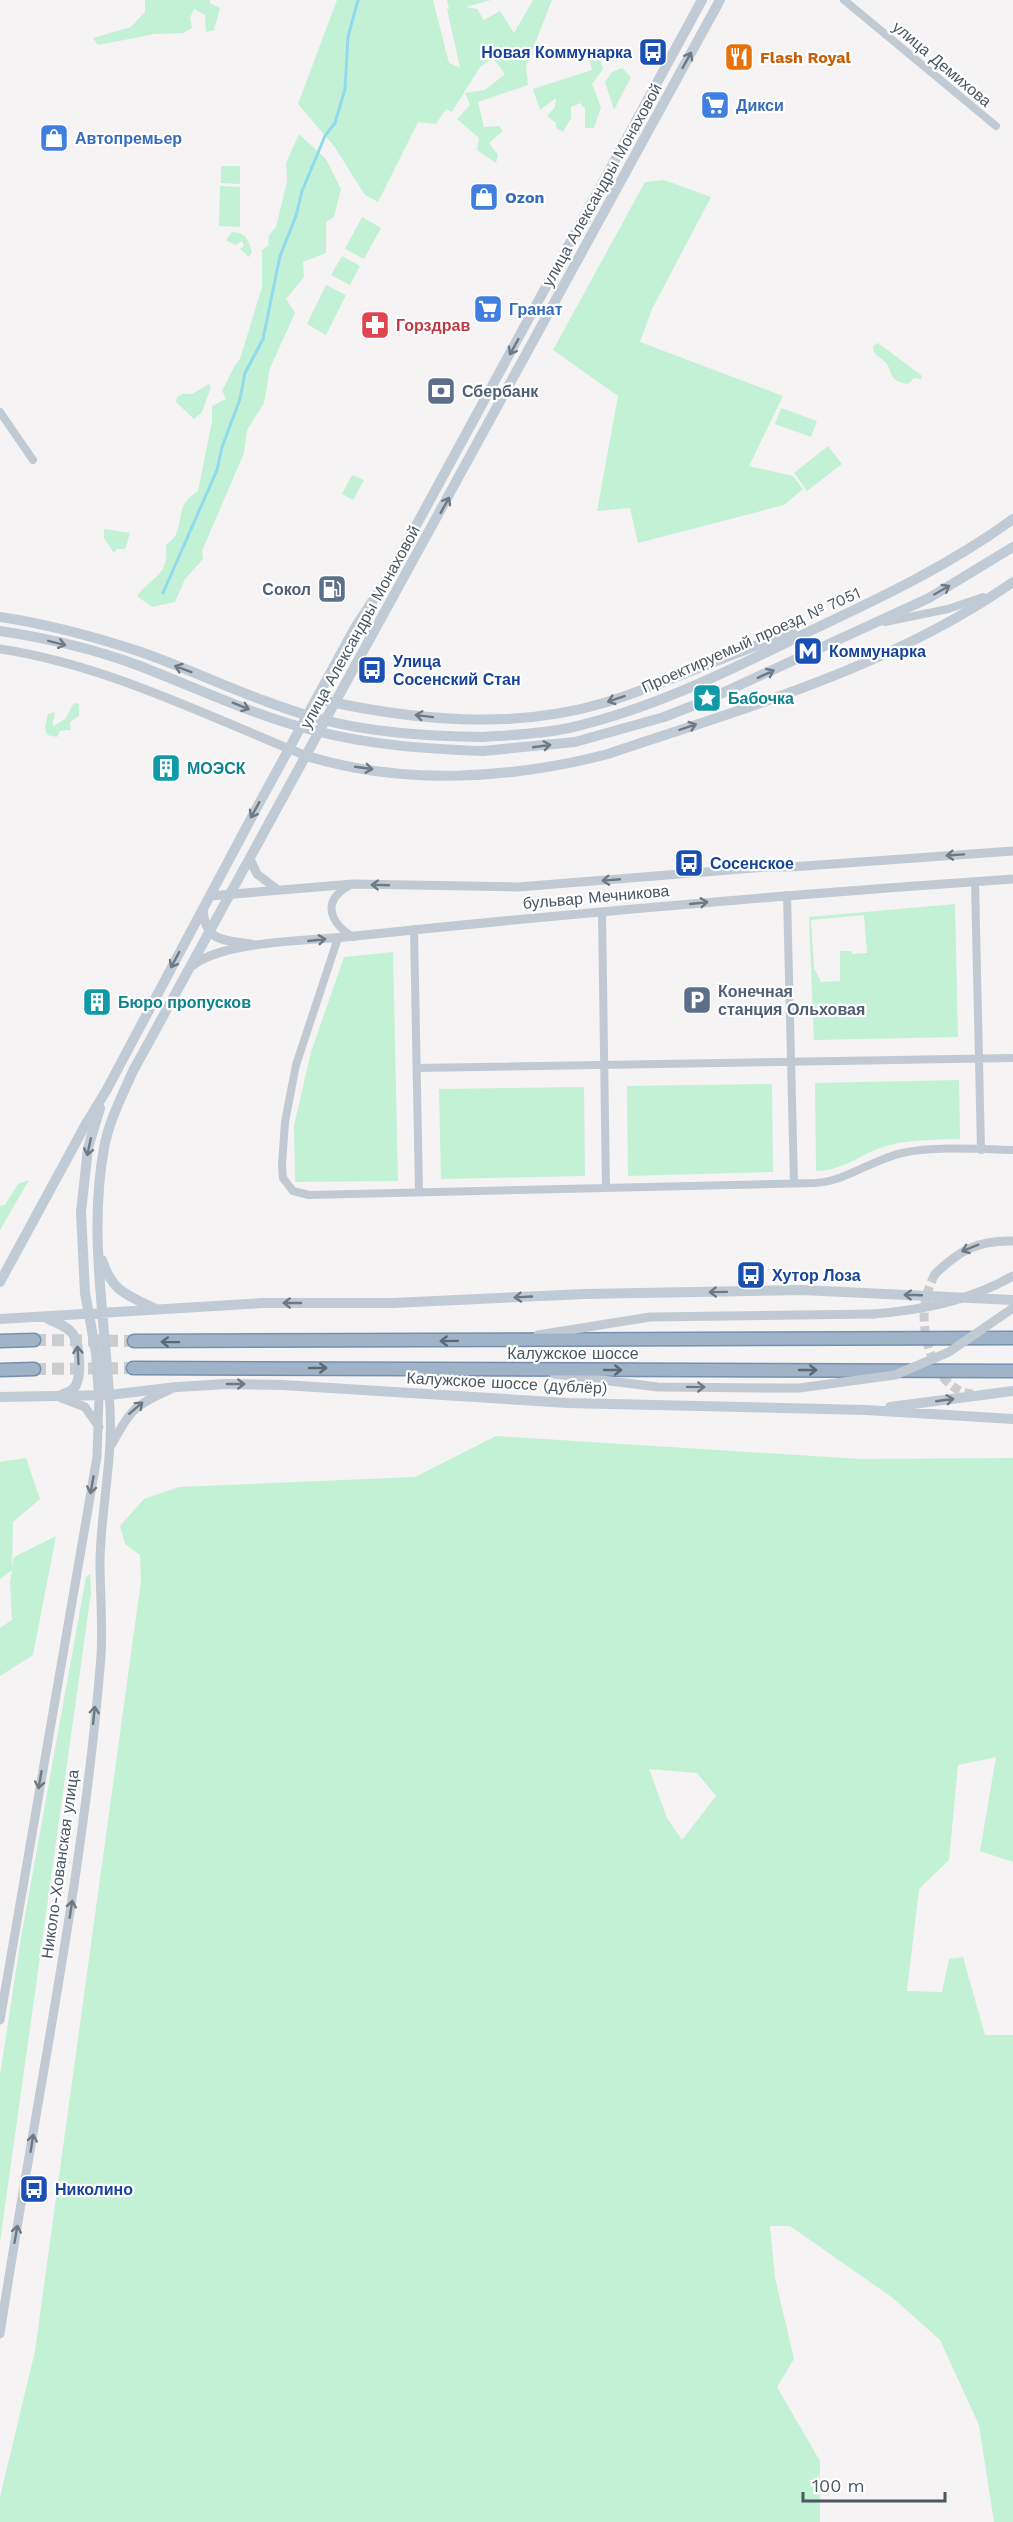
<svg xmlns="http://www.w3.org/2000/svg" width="1013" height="2522" font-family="'Work Sans',sans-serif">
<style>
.green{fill:#c3f1d5;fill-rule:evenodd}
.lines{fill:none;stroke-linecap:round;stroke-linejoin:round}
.stream{stroke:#90daee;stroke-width:3}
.tertiary-tunnel{stroke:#caccce;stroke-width:9;stroke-dasharray:9 4.5;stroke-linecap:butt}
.trunk-tunnel{stroke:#caccce;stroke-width:12;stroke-dasharray:12 6;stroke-linecap:butt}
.trunk-casing{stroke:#7690ad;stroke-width:15}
.minor{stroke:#c1cad2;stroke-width:8}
.tertiary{stroke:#c1cad2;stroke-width:9}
.secondary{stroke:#c1cbd6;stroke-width:10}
.trunk{stroke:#9fb4c9;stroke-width:12}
.tertiary-bridge{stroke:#c1cad2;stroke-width:9}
.secondary-bridge{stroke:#c1cbd6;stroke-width:10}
.oneway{stroke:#6e7984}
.oneway2{stroke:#6e7983}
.oneway3{stroke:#5b6976}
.labels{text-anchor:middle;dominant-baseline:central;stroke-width:4.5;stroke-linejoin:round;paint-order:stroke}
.transit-label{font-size:16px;font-weight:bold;fill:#164399;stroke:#fff;text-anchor:start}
.food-label{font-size:16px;font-weight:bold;fill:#c56008;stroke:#fff;text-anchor:start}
.street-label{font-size:16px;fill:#4a5661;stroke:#fff}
.shop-label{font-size:16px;font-weight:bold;fill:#366cbe;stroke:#fff;text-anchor:start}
.health-label{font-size:16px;font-weight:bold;fill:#be3a42;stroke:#fff;text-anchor:start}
.service-label{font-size:16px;font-weight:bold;fill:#4e5e75;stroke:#fff;text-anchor:start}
.culture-label{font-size:16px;font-weight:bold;fill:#0d838f;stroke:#fff;text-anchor:start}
</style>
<rect width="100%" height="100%" fill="#f5f3f3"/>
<!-- green -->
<path class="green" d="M145,0h65v3l10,5 -6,22 -8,2 -1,-17 -11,-6 -4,9 2,10 -9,5 -28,1 -57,11 -5,-7 38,-11 14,-15z
M337,0h96l16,63 11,5 -13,-59h2l-2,-9h44l-25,7 11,2 7,11 16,-9 14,22 19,-33h19l-26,66 2,19 -50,17 6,25 15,-1 4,5 -14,12 9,12 -2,8 -19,-13 2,-12 -22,-19 13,-14 -5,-12 20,-3 20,-16 -12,-16 -13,9 -28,45 -6,-3 -10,15 -18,-2 -40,80 -13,-7 -31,-49 -36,-42z
M598,53l5,16 -11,15 9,23 -7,21h-9v-19l-5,-6 -9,4v11l-8,14 -7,-4v-5l-9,-7 8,-9 1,-9 -16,12 -7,-21 59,-19 -3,-13z
M622,68l9,9 -17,33 -9,-28 7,-10z
M299,134l27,25 15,30 -7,28 -8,5v31l-23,9 1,15 -18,22 9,14 -25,55 -6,35 -17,27 -3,23 -42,98 1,8 -18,20 -10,23 -23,5 -15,-11c18,-23 31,-18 29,-51 3,-3 9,-7 10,-11 8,-19 0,-29 22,-43l14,-70v-15l14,-7 -4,-9c7,-10 10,-23 18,-31l22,-72v-37l6,-4 1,-11 7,-8 11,-45 -1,-19z
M221,166h19v18l-19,-1z
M664,180l47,17 -59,112 -12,33 143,54 -34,70 44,10 10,13 -19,16 -146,38 -8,-35 -33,3 21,-115 -65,-46 92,-168z
M220,186l20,1v40l-21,-1z
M362,217l19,11 -17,31 -19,-10z
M232,232c15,1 16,7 20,20l-3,5 -9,-8 4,-3 -2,-5 -7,4 -9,-5z
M342,256l18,10 -10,19 -19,-10z
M326,285l20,10 -20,40 -19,-11z
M878,343l43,32 1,4 -8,-1 -6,6c-23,-4 -13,-13 -24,-23 -6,-6 -11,-5 -11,-15z
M209,384l2,3 -9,25 -8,7 -18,-17 1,-5 6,-3h9z
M781,408l36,13 -6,16 -36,-13z
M828,446l14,18 -35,27 -13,-18z
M352,475l12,5 -11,20 -11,-6z
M104,529l26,4 -5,16h-8l-3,4 -10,-15z
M74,703l5,1v12l-9,6 1,8 -11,1 -3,6 -10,-2 -2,-8 3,-13 6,-2 1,4 -3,7 2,3 11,-7z
M955,904l3,133 -144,3 -5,-123zM864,915l3,38 -15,1 -1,-3h-11v30l-19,1 -7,-14 -3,-48z
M393,952l5,229 -103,1 -1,-56 17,-74 33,-95z
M959,1080l1,59c-28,1 -57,0 -83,10 -21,9 -38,22 -61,22l-1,-88z
M772,1084l1,88 -145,4 -1,-90z
M584,1087l1,89 -144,3 -2,-90z
M29,1180l-29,50v-24l5,-1 13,-21z
M496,1436l364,23 153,-1v404l-33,-11 16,-94 -38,8 -9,95 -30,29 -12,102 35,1 7,-33 14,-2 22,78h28v487h-19l-15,-97 -39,-85 -47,-42 -103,-72h-20l5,52 19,81 -17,28 43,74v61h-820v-25l35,-146 106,-770 -1,-26 -15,-11 -5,-18 24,-27 35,-12 236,-10zM649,1769l48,4 19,23 -34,44 -15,-22z
M26,1458l14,41 -27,23 -1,46 2,-11 42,-21 -23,119 -33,21v-48l12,-8 -2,-37 2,-13 -12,9v-117z
M90,1574l1,19 -91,649v-167l21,-137 65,-361z"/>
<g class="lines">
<!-- stream -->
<path class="stream" d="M163,593l54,-123 5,-23 18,-48 5,-26 18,-34 17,-83 16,-40 6,-25 23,-55 10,-13 10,-34 3,-52 10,-37"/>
<!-- tertiary-tunnel -->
<path class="tertiary-tunnel" d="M935,1274c-5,10 -9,20 -10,31 -5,30 11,87 48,89"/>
<!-- trunk-tunnel -->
<path class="trunk-tunnel" d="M34,1340l100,1
M34,1369l99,-1"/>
<!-- trunk casing -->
<g class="trunk-casing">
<path id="trunk" d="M0,1341l34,-1
M134,1341l879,-3
M133,1368l880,3
M0,1370l34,-1"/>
</g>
<!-- minor -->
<path class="minor" d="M844,0l152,126
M0,412l33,48
M885,622l63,-13 35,-12
M975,882l6,268
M349,886c-28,15 -19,37 4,51
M787,895l7,288
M602,913l4,275
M414,929l5,263
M338,938l-42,127 -11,57 -3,43 1,13 10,13 16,4 506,-12c32,-2 56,-23 87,-30 33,-7 77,-4 111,-3
M417,1068l596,-10"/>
<!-- tertiary -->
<path class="tertiary" d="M0,649c107,16 207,67 307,107
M250,859l7,15 21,16
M210,896l143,-12 165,3 250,-20h23l222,-16
M203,909c2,33 20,31 48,35
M192,966c32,-26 120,-25 163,-30 219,-23 438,-42 658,-57
M935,1274c25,-24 43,-34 78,-33
M538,1335l112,-18 223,-3
M554,1374l104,13 115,1
M59,1397l26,10 14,20
M112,1444c17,-32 22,-39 57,-54
M0,2020l97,-563 2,-62
M0,2334c34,-226 83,-450 101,-678 2,-32 -1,-63 -1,-95 1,-56 15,-110 9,-166"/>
<!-- secondary -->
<path class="secondary" d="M317,699c94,21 196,32 290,3 64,-20 124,-50 189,-70
M483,737c29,-2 58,-3 86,-9 85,-19 163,-59 241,-97 70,-33 140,-66 203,-112
M483,751l92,-9 89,-25 41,-16 224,-103 84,-51
M307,756c97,30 204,23 301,-2 139,-47 284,-87 405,-172
M102,1260c10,31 24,35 52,48
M0,1282l87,-160 19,-31 149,-280 101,-185 31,-47 315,-579
M0,1319l263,-16h130l191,-9 217,-4 212,10
M48,1319c9,4 19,7 25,15 7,11 10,48 -1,56 -3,2 -6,3 -9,4
M99,1395l-3,-42 -11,-60 -4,-81 7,-64 12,-40
M109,1395c-5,-83 -20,-165 -5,-247 5,-27 18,-52 29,-77l587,-1071
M0,1397l109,-2 68,-8 49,-3 57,1 285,18 298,7 147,9
M890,1407l123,-16"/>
<!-- trunk -->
<use href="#trunk" class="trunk"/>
<!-- tertiary-bridge -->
<path class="tertiary-bridge" d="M873,1314c50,-4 96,-13 140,-38
M773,1388h26l96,-13 54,-23 64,-44"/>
<!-- secondary-bridge -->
<path class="secondary-bridge" d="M0,617c48,7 95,20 141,35 59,21 115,49 175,66 55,15 110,18 167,19
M0,631c46,7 94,18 137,34 58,22 115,50 175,65 57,15 113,19 171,21"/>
</g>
<!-- one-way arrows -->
<defs><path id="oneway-shaft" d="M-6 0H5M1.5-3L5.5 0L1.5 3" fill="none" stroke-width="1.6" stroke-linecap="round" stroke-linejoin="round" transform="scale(1.5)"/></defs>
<g class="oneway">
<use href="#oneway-shaft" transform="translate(687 60) rotate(-61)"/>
<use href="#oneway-shaft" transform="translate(514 347) rotate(119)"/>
<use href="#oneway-shaft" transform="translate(445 505) rotate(-61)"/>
<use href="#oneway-shaft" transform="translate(942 590) rotate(-30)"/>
<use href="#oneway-shaft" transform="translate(57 643) rotate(14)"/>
<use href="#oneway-shaft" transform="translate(183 669) rotate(-159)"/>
<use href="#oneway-shaft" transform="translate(766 674) rotate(-25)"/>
<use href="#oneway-shaft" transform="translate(616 699) rotate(161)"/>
<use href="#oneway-shaft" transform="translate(241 706) rotate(22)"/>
<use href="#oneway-shaft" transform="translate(424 716) rotate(-173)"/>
<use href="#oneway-shaft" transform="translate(688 727) rotate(-19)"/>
<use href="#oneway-shaft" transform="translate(542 746) rotate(-8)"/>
<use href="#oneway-shaft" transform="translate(364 768) rotate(8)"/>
<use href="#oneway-shaft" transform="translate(255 810) rotate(119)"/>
<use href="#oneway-shaft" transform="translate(175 960) rotate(118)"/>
<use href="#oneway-shaft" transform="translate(89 1147) rotate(102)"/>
<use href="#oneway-shaft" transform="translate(718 1292) rotate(179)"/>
<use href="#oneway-shaft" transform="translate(913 1295) rotate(-178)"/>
<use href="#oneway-shaft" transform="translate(523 1297) rotate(177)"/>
<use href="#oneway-shaft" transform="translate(292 1303) rotate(-180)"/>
<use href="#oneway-shaft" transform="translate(78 1355) rotate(-93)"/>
<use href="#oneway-shaft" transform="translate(236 1384)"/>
<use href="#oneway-shaft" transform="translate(945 1400) rotate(-8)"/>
</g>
<g class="oneway2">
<use href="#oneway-shaft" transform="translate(955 855) rotate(176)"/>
<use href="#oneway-shaft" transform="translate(611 880) rotate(175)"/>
<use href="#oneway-shaft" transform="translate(380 885) rotate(-178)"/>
<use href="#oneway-shaft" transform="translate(699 903) rotate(-6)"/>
<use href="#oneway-shaft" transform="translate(317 940) rotate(-6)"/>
<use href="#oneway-shaft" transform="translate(970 1248) rotate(158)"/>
<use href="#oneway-shaft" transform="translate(696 1387) rotate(1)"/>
<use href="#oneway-shaft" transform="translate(136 1408) rotate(-41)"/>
<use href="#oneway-shaft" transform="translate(92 1485) rotate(100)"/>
<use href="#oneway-shaft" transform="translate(94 1715) rotate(-84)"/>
<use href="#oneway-shaft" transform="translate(40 1780) rotate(100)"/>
<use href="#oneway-shaft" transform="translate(71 1909) rotate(-81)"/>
<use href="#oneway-shaft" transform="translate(32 2143) rotate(-81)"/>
<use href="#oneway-shaft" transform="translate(16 2234) rotate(-80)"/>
</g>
<g class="oneway3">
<use href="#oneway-shaft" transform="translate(449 1341) rotate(179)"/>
<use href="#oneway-shaft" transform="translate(170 1342) rotate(-179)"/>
<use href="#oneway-shaft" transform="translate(318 1368)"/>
<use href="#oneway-shaft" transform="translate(613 1370)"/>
<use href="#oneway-shaft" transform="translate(808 1370)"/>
</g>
<!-- icons -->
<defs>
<g id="bus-square" transform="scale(1.5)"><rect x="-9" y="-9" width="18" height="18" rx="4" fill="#1a4fb4" stroke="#fff"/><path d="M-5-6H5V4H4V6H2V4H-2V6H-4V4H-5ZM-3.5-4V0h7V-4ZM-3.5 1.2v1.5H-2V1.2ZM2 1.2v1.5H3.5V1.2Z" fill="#fff"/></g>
<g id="restaurant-square" transform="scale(1.5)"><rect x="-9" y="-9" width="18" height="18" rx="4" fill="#e8710a" stroke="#fff"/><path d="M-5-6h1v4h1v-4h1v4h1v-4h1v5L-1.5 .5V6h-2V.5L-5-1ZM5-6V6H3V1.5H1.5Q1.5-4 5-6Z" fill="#fff"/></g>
<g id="supermarket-square" transform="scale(1.5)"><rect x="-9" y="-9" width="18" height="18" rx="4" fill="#3f7fe0" stroke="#fff"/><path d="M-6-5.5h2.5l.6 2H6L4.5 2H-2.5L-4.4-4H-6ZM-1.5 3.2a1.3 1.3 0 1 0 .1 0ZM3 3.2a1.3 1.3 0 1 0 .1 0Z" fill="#fff"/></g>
<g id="shop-square" transform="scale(1.5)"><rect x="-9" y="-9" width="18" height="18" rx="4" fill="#3f7fe0" stroke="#fff"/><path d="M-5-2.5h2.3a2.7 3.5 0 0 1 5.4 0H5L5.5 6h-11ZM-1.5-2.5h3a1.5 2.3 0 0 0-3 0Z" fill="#fff"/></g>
<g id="pharmacy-square" transform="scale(1.5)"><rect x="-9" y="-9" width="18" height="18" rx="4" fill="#e0444e" stroke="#fff"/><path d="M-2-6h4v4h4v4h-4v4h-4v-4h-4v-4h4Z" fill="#fff"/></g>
<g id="bank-square" transform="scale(1.5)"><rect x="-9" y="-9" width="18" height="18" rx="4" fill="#5c6f8a" stroke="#fff"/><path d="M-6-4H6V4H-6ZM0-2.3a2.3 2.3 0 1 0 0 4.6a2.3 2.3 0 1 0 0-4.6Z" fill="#fff"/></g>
<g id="fuel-square" transform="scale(1.5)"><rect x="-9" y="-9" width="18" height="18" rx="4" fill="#5c6f8a" stroke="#fff"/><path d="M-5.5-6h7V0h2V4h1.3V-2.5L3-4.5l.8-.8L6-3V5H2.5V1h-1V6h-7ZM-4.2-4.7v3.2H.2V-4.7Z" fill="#fff"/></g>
<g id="metro-square" transform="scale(1.5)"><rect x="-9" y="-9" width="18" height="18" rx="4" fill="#1a4fb4" stroke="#fff"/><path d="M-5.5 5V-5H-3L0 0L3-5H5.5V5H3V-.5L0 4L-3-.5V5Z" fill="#fff"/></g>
<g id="sight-square" transform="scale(1.5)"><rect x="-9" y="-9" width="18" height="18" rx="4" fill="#0f9aa8" stroke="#fff"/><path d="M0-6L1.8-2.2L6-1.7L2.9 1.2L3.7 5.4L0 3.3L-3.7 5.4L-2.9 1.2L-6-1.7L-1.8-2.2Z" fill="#fff"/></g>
<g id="building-square" transform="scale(1.5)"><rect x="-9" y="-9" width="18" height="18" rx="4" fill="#0f9aa8" stroke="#fff"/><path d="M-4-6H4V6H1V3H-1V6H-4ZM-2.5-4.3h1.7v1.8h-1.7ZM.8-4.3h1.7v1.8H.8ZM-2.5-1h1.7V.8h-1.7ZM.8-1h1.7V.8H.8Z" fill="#fff"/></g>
<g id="parking-square" transform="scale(1.5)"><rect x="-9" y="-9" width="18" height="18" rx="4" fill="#5c6f8a" stroke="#fff"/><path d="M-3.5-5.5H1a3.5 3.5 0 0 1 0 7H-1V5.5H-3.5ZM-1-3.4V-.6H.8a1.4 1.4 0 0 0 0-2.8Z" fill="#fff"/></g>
</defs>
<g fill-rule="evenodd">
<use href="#bus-square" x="653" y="52"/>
<use href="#restaurant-square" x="739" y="57"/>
<use href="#supermarket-square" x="715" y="105"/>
<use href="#shop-square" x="54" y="138"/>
<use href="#shop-square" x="484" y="197"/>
<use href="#supermarket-square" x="488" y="309"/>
<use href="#pharmacy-square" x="375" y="325"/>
<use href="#bank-square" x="441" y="391"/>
<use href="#fuel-square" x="332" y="589"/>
<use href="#metro-square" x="808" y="651"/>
<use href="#bus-square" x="372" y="670"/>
<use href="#sight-square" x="707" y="698"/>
<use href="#building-square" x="166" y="768"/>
<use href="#bus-square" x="689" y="863"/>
<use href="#parking-square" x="697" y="1000"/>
<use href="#building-square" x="97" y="1002"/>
<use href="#bus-square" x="751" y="1275"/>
<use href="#bus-square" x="34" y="2189"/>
</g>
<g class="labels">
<!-- transit labels -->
<g class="transit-label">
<text x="632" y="52" text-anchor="end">Новая Коммунарка</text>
<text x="829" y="651">Коммунарка</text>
<text x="393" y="661">Улица<tspan x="393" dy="18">Сосенский Стан</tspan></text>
<text x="710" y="863">Сосенское</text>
<text x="772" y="1275">Хутор Лоза</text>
<text x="55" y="2189">Николино</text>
</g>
<!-- food labels -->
<g class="food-label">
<text x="760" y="57">Flash Royal</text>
</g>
<!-- street labels -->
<g class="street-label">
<text transform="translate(942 64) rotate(40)">улица Демихова</text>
<text transform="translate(602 185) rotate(-61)">улица Александры Монаховой</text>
<text transform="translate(360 627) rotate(-61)">улица Александры Монаховой</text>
<text transform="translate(751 640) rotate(-24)">Проектируемый проезд № 7051</text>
<text transform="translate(596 897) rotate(-5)">бульвар Мечникова</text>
<text x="573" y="1353">Калужское шоссе</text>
<text transform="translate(507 1383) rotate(3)">Калужское шоссе (дублёр)</text>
<text transform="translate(60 1864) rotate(-82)">Николо-Хованская улица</text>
</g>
<!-- shop labels -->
<g class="shop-label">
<text x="736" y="105">Дикси</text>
<text x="75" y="138">Автопремьер</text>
<text x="505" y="197">Ozon</text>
<text x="509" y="309">Гранат</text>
</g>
<!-- health labels -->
<g class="health-label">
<text x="396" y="325">Горздрав</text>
</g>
<!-- service labels -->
<g class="service-label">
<text x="462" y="391">Сбербанк</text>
<text x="311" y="589" text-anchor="end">Сокол</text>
<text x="718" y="991">Конечная<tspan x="718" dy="18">станция Ольховая</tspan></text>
</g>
<!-- culture labels -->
<g class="culture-label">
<text x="728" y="698">Бабочка</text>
<text x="187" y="768">МОЭСК</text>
<text x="118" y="1002">Бюро пропусков</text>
</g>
</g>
<!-- scale -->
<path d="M803 2492v9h142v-9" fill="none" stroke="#4a5661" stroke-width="3"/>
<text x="812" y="2492" font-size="18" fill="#4a5661" stroke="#ffffff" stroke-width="4.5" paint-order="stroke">100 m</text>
</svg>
